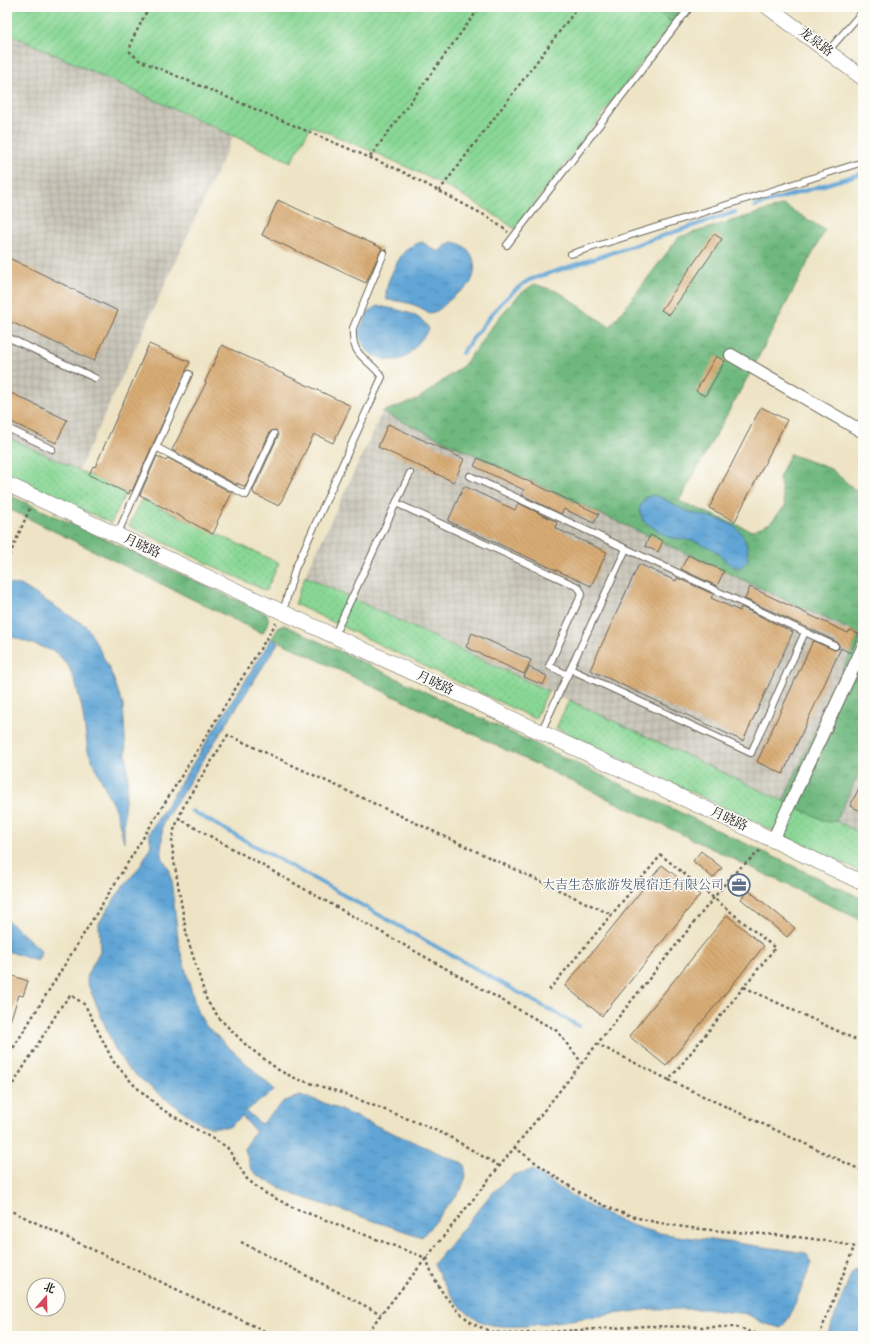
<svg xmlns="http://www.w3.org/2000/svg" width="870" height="1343" font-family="Cardo,'Noto Serif SC',serif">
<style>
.industrial{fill:url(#industrial-grid)}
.grass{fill:url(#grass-dots);stroke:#527a58}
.forest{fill:url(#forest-crowns);stroke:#456a4d}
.garden{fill:url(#garden-furrows);stroke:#527a58}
.water{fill:url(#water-ripples);stroke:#3e6079}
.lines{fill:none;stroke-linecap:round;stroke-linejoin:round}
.stream{stroke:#61a5d6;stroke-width:4}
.building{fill:url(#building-back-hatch)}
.service-casing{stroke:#666257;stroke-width:8}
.minor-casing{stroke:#666257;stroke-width:14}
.tertiary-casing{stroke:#666257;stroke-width:16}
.path{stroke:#666257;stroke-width:2.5;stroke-dasharray:3 3;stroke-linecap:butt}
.service{stroke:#fff;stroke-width:6}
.minor{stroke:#fff;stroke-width:12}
.tertiary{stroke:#fff;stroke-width:15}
.labels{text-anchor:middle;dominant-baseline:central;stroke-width:3;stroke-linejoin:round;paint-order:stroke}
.street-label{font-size:13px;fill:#1c1c1c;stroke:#fdfcf7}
.service-label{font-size:13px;fill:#4e5e75;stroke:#fdfcf7;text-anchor:end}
</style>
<defs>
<pattern id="industrial-grid" width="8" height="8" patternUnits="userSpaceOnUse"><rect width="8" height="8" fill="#c8c4b8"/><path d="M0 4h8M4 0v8" fill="none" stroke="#aba89e"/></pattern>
<pattern id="grass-dots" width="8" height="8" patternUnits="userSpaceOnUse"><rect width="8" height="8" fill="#89d795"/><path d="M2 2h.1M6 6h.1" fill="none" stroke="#76b880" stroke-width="1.8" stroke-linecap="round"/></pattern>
<pattern id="forest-crowns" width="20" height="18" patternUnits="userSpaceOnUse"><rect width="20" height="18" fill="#6eb87e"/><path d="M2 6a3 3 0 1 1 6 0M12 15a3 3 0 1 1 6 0" fill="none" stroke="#5a9566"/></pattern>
<pattern id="garden-furrows" width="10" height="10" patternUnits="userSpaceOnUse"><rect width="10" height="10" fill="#89d795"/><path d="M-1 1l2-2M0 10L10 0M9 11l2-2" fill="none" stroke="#76b880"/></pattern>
<pattern id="water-ripples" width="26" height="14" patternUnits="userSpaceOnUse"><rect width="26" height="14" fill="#61a5d6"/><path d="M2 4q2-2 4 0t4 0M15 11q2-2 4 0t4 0" fill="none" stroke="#4f86ad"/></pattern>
<pattern id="building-back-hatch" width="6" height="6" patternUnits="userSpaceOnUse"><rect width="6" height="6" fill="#d8ac75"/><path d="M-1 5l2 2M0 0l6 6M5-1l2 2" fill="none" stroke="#b99365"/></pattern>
</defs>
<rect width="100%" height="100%" fill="#fdfcf7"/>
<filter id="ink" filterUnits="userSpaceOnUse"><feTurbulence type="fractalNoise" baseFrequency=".025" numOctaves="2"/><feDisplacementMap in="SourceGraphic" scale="8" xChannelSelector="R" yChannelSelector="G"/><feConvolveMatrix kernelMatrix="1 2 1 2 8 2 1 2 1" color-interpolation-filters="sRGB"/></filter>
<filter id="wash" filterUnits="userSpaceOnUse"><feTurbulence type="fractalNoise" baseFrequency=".012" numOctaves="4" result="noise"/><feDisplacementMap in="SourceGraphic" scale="16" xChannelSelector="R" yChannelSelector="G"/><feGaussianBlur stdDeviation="0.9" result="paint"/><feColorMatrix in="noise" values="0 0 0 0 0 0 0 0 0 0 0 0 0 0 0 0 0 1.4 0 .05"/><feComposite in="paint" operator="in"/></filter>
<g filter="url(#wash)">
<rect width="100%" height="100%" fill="#eee4c5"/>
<!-- industrial -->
<path class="industrial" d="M7,33l227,102 -155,335 -72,-33z
M382,412l477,221 -76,168 -478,-225z
M863,764v70l-27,-13z"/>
<!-- grass -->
<path class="grass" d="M7,437l119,55 -15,31 -104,-48z
M142,499l137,64 -13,28 -137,-65z
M305,576l243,115 -13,28 -240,-115z
M569,700l259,122 8,-1 27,13v39l-307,-145z"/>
<!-- forest -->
<path class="forest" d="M652,7h28l3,2 -11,14z
M784,205l41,25 -76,145 -70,126 73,30 18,-8 15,-17 -6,-28 11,-24 41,15 23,20 9,2v273l-27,57 -8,1 -45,-21 76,-167 -477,-222 36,-13 46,-34 36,-49 20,-22 14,-10 25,8 51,35 69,-90z
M7,494l260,120c3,7 -1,12 -4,19l-4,-1 -252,-124z
M284,625l579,274v22l-591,-283 7,-11z"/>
<!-- garden -->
<path class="garden" d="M7,7h645l20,16 -157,206c-62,-45 -133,-74 -204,-103l-20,36 -284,-129z"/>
<!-- water -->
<path class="water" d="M422,242l16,10 13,-10c20,1 29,22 20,40 -4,7 -13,10 -19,16 -9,7 -12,14 -23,15 -12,-9 -26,-12 -42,-13 -5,-11 10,-40 18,-49 5,-5 10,-7 17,-9z
M377,306c18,3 43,6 52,23 -2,4 -21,27 -24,28 -10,7 -32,1 -39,-8 -4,-5 -6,-12 -7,-18l10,-20z
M653,495c13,3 22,11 34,16 30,10 62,7 61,49l-8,8 -9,-2 -16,-16 -21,-9 -26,-4 -25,-16 -4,-12 6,-11z
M7,584l14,1 65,41 8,13 17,33 12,33 2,31 3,43 -4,31v32l-7,-28 -29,-63 -6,-43 -7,-27 -7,-16 -12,-13 -49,-17z
M272,638l6,5 -115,180 -2,32 9,16 9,75 18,65 9,15 69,64 -29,21 15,13 22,-22 17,-7 22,7 142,62 2,12 -5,14 -39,47 -126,-42 -14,-6 -25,-14 -6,-6 -6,-20 6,-13 5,-4 -14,-16 -13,11h-18l-11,-4 -37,-26 -36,-29 -13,-21 -27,-65 1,-9 12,-22 -1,-28 18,-28 24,-30 10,-20 -2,-12z
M7,920l34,30 -1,6 -3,5 -30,-10z
M533,1170c31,22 65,44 101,56 28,10 56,11 84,15 30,3 59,8 88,12l6,10 -23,55 -8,10 -18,-5 -16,-9 -44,-5h-52l-125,17c-12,0 -23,1 -34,-1 -28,-6 -48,-36 -58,-61l57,-70 22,-19z
M863,1265v71h-36l26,-67z"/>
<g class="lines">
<!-- stream -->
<path class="stream" d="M755,206l108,-33
M462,353c20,-26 39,-56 67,-73l206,-68
M192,811l387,215"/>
</g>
<g id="blocks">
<!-- building -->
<path class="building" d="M278,200l104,48 -16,35 -104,-48z
M714,234l8,5 -53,76 -8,-5z
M7,257l111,54 -24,50 -87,-41z
M149,344l41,18 -58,129 -2,-1 -1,4 -40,-19 4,-9 2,1z
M222,345l129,61 -18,37 -19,-9 -35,72 -25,-12 -1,-3 25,-55 -2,-6 -6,2 -25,55 -8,-4v2l-65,-35 34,-67 -1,-1z
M716,356l9,5 -20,35 -9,-5z
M7,391l60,29 -11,23 -49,-23z
M761,407l26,13 -52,101 -26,-13z
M388,424l76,35 -10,23 -76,-35z
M157,456l9,5 2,-3 64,35 -15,29 1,1 -5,11 -73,-39z
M478,458l121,56 -5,9 -30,-14 -3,5 -39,-19 2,-5 -50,-24z
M464,486l51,24 3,-7 39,19 -2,6 52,24 -16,34 -143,-65z
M650,535l13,6 -5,11 -13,-6z
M688,555l36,16 -7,15 -36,-17z
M639,564l37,17 1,-3 36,16 -2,4 29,13 1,-4 52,25 -50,109 -153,-71z
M750,587l98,46 2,-3 9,4 -9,19 -9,-5 -58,126 -26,-12 56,-121 22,9 4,-2v-3l-2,-3 -20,-10 -72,-33z
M472,633l59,27 -7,14 -58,-27z
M529,667l18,9 -4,9 -19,-8z
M863,780v32l-13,-6z
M701,851l21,17 -9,10 -20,-17z
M662,865l38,30 -98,121 -37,-30z
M748,890l47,38 -8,9 -46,-38z
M727,915l37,31 -98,120 -37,-30z
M7,974l21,7 -5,15 -4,-1 -10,29h-2z"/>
</g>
</g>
<g filter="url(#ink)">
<use href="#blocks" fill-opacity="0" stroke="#666257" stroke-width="1"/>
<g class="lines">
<!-- service casing -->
<g class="service-casing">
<path id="service" d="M828,51l35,-40
M507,245l183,-238
M571,254l292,-92
M7,337l88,41
M7,428l45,21
M156,447l90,48 28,-61
M410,473l-14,30 182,84 4,6 -33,73 19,9
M470,476l365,170
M117,535l72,-161
M283,612l12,-43 87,-192c-14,-20 -31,-19 -29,-49l31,-75
M334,636l62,-133
M570,669l181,84 54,-121
M541,732l85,-183"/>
</g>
<!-- minor casing -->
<g class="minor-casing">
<path id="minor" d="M731,355l132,77
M773,840l90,-193"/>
</g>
<!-- tertiary casing -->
<g class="tertiary-casing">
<path id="tertiary" d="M768,7l95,71
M7,484l766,356 90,43"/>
</g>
<!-- path -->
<path class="path" d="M149,7l-18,35 -1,10 9,8 260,110 89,47 20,15
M370,157l110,-150
M439,191l139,-184
M7,561l23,-53
M178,818l379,213 25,32
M744,987l119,56
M549,990l112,-135 114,93 -106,132 -72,-36
M7,1058l269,-435
M669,1080l194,91
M7,1094l55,-89 9,-10 14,10 28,56 22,25 28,24 64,37 20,32 16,13 31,16 132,50 7,18 11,19 15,17 14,12 19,8 23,2 131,-8 60,1h30l27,9
M514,1147c38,27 75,57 121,70 74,21 154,11 228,32
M499,1166l-49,-29 -24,-11 -87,-34 -42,-13 -17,-8 -33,-25 -27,-27 -13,-18 -20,-64 -14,-82 -1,-13 2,-12 11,-27 43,-68 382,179
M7,1209l268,127
M241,1242l140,72
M364,1336l368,-461 30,-26
M819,1336l35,-89"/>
<!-- service -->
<use href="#service" class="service"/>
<!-- minor -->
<use href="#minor" class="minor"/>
<!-- tertiary -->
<use href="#tertiary" class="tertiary"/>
</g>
</g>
<!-- icons -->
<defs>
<g id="office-ring" transform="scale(1.15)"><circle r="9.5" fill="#fdfcf7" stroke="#5c6f8a" stroke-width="1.5"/><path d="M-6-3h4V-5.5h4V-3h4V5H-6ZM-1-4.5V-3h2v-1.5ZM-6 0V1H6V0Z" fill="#5c6f8a"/></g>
</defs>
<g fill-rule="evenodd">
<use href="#office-ring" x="739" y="885"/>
</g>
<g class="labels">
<!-- street labels -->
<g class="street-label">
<text transform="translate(816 42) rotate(37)">龙泉路</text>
<text transform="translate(142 546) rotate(25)">月晓路</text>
<text transform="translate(435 683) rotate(25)">月晓路</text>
<text transform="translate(729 819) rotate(25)">月晓路</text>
</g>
<!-- service labels -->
<g class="service-label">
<text x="724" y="885">大吉生态旅游发展宿迁有限公司</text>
</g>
</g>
<!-- margin -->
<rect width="870" height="1343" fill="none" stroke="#fdfcf7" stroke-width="24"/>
<!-- north arrow -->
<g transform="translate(46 1297) rotate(20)"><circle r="19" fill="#fdfcf7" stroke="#a3a29f"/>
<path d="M0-3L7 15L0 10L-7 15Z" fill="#d1495b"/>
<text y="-6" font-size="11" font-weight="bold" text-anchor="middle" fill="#1c1c1c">北</text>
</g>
</svg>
